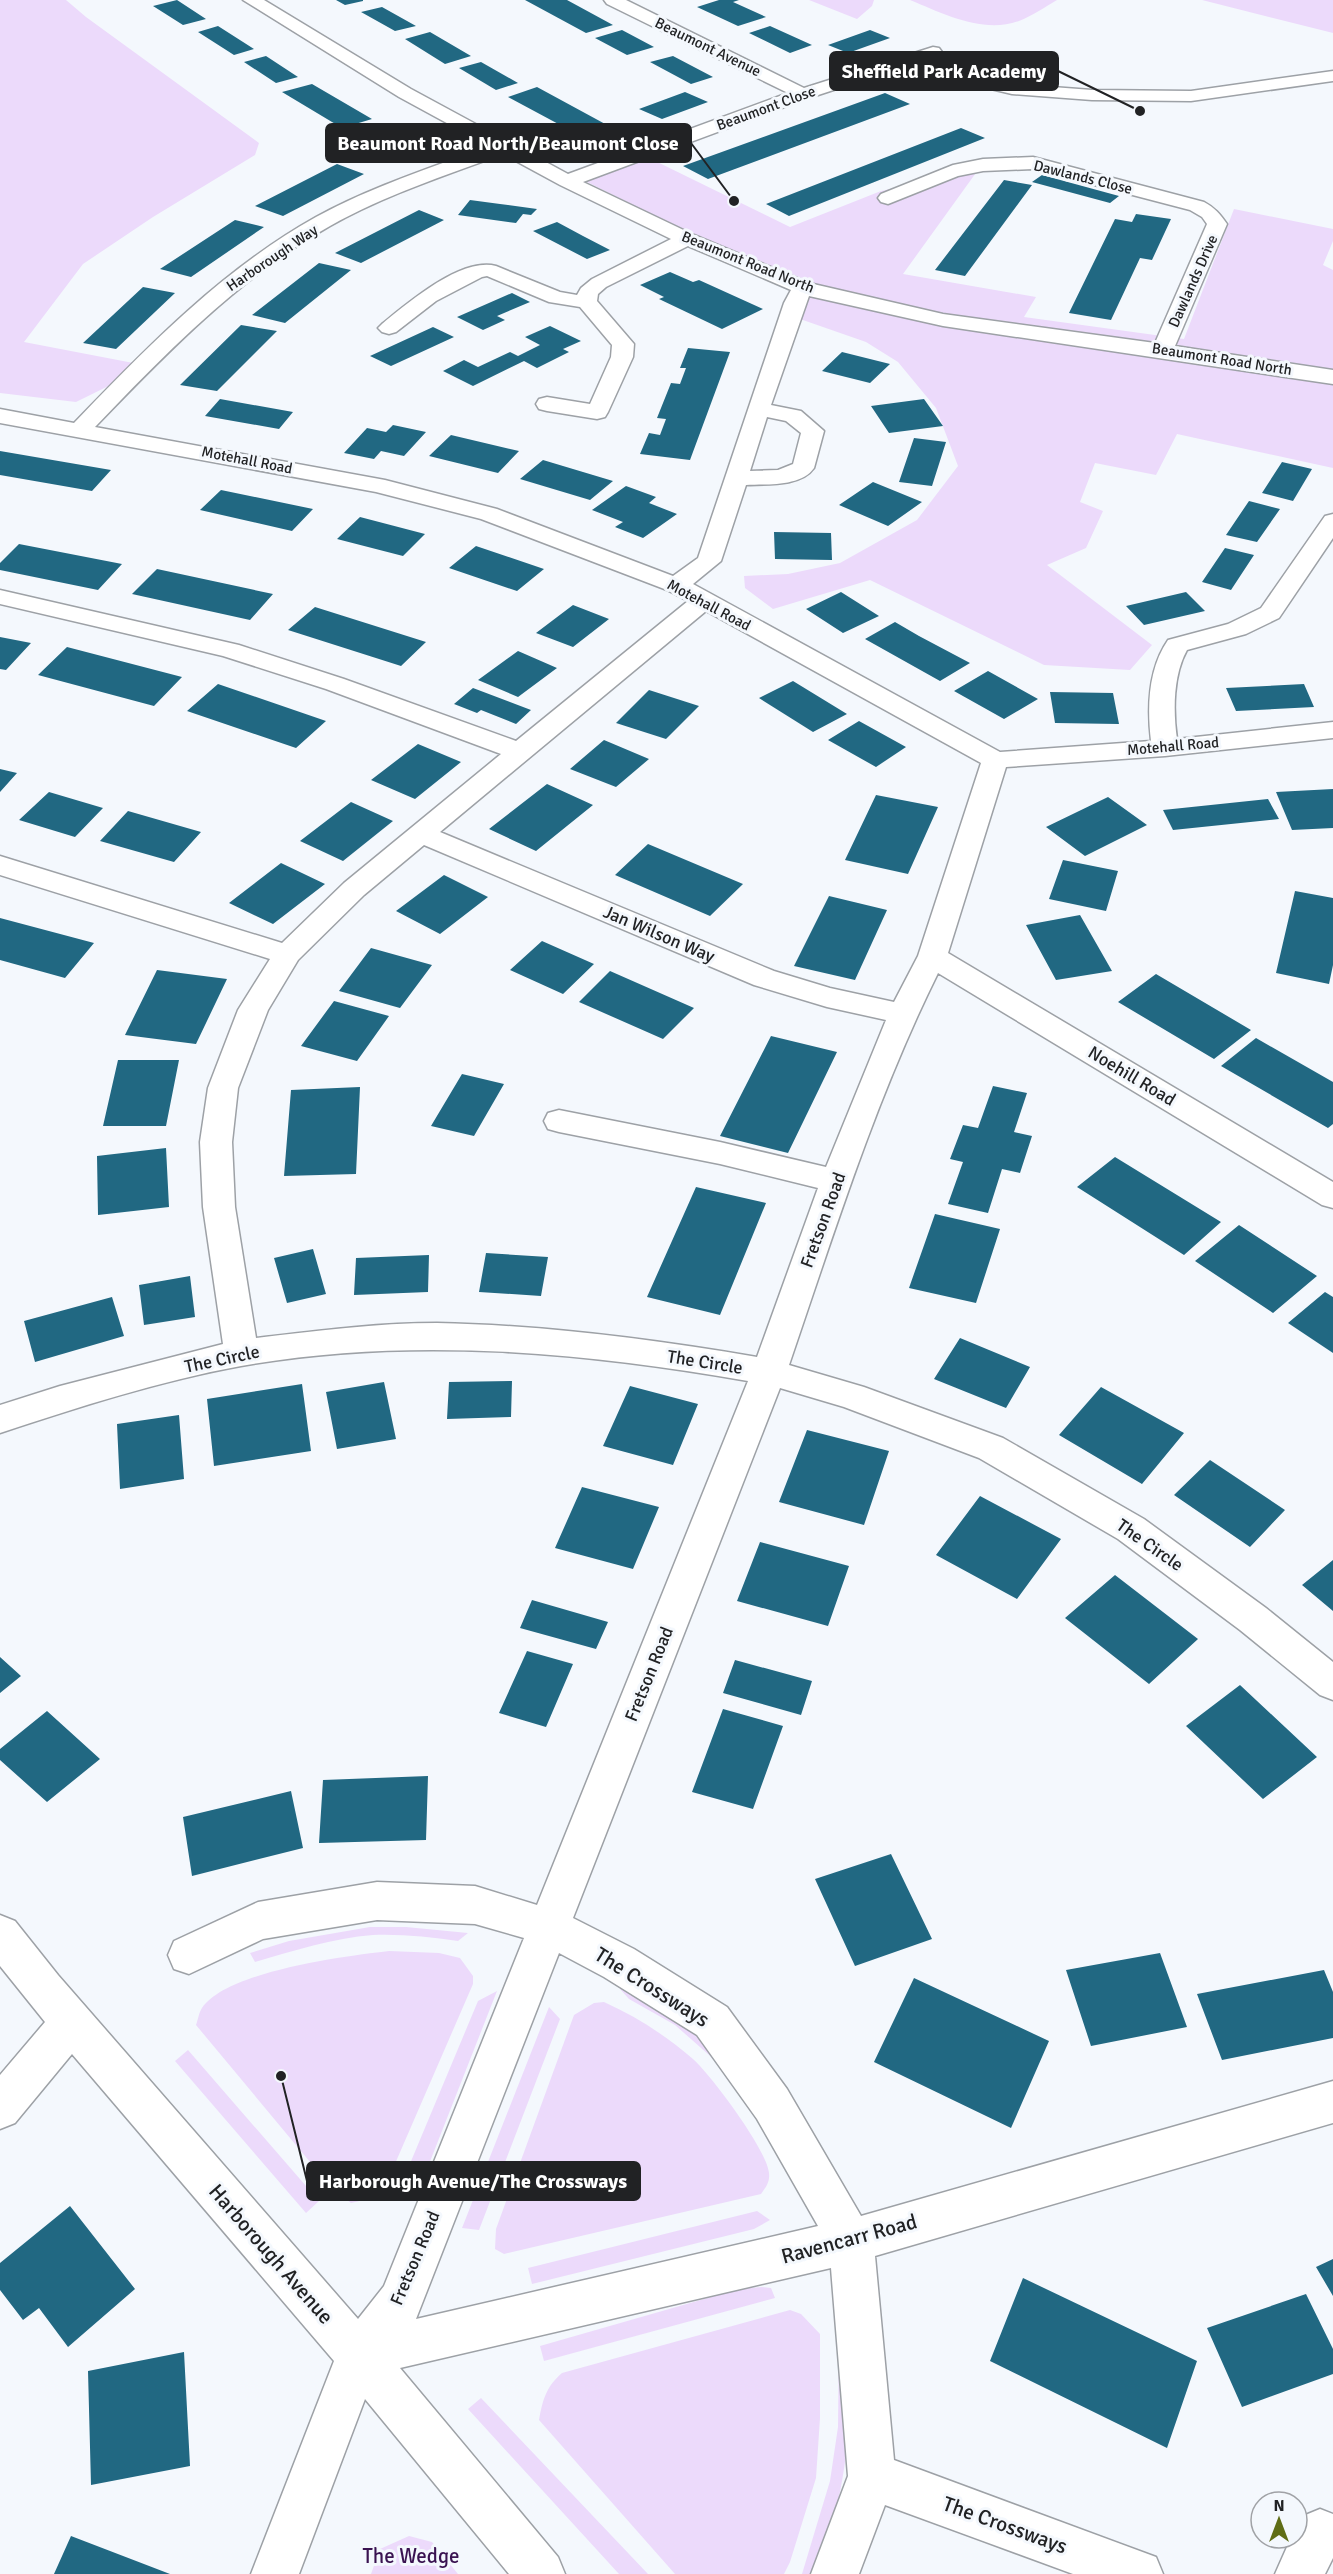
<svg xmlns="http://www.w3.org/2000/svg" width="1333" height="2574" font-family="Signika,sans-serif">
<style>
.green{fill:#ecdafb}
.building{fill:#216882}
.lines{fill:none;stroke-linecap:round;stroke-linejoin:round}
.minor-casing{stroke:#9da1a6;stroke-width:3}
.minor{fill:#fff;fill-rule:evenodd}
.labels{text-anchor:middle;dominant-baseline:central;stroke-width:6;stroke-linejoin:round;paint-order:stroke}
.far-street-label{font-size:15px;fill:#212224;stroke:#f4f8fd}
.street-label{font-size:18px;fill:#212224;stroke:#f4f8fd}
.near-street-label{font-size:21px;fill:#212224;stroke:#f4f8fd}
.near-park-label{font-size:21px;fill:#3a1351;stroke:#f4f8fd}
.leader{fill:none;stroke:#212224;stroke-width:2}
.callout-dot{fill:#212224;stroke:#f4f8fd;stroke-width:2}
.callout{fill:#212224;stroke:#212224;stroke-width:2}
.callout-label{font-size:20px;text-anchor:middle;font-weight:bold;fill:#fff}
</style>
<rect width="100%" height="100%" fill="#f4f8fd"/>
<!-- green -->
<path class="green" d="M0,0h66l20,17 173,126 -4,12 -102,62 -70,47 -59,78 125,24 -73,36 -76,-9z
M809,0h65l-2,6 -15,13z
M910,0h147c-12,7 -25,16 -38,21 -36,13 -75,-7 -109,-21z
M1202,0h131v33z
M645,156l145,71 91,-36 97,-21 -75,104 133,23 -12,20 160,22 50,-130 99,20v12l-10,24 10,5v198l-156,-34 -21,41 -61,-12 -15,39 23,9 -17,37 -39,17 105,80 -22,25 -86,-5 -174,-85 -97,29 -28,-21 -1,-12 44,-2 52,-11 77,-43 41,-54 -22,-58 -38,-46 -32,-20 -66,-23 6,-28 -225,-112z
M370,1927h36l62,6 -10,8c-28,-4 -56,-7 -85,-6 -40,3 -80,16 -118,27l-5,-9 39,-12z
M389,1951l50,2 21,5 13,18v8l-92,212 -30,7 -21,-17 -134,-161c2,-5 3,-13 6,-17 25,-37 144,-52 187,-57z
M621,1982l75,44 21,36 -42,-37 -46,-26 -9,-10z
M497,1991l-79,201 -18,3 4,-17 74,-177z
M604,2002c33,15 61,33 89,57 18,16 74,91 76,114 1,9 -3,14 -8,21l-257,60 -9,-5 1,-20 78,-214 20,-12z
M549,2007l11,12 -81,211 -17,-2z
M188,2050l131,151 -13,12 -131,-152z
M757,2211l13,9 -16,9 -222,55 -4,-16z
M762,2287l9,1 4,10 -231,63 -4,-15 199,-57z
M790,2310l11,4 19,20v84l-4,60 -26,84 -6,12h-109l-136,-154c4,-21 7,-33 23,-47z
M839,2338c3,32 10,74 8,106 -4,44 -15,87 -29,130h-16l28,-93 8,-54z
M481,2398l167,176h-29l-151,-165z
M409,2536l23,6 26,32h-87l9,-25z"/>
<!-- building -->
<path class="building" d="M177,0l29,19 -23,6 -30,-19z
M336,0h27v1l-18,4z
M525,0h42l46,25 -27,8z
M719,0h20l-6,2 33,15 -28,9 -41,-19z
M382,7l34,19 -21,5 -34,-19z
M218,26l36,23 -20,6 -36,-23z
M770,26l42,19 -22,8 -41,-20z
M622,30l32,17 -27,8 -32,-17z
M870,30l20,8 -42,15 -20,-8z
M430,32l41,24 -26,8 -40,-25z
M266,56l32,21 -22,6 -32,-21z
M673,56l40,21 -22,7 -41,-22z
M481,62l37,21 -22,7 -37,-22z
M312,84l60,35 -30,9 -60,-36z
M537,87l70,38 -30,9 -69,-37z
M685,92l23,10 -46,17 -23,-10z
M885,93l25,11 -202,75 -25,-13z
M961,128l24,10 -196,78 -23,-12z
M337,164l27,10 -81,42 -28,-10z
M1042,175l77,21 -9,7 -78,-21z
M1004,180l28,5 -67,91 -30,-6z
M470,200l30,4 37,5 -6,6 -8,-1 -7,9 -58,-8z
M419,210l25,10 -83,43 -26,-10z
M1136,214l35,5 -19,41 -12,-2 -29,62 -42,-7 46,-94 17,3z
M235,220l29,7 -73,50 -31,-8z
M557,222l26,14 27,14 -23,9 -54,-28z
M319,263l32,7 -66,53 -33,-8z
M670,272l23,10 6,-2 64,29 -41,20 -63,-30 5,-2 -24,-12z
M143,287l32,6 -59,56 -33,-6z
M512,293l18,9 -33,14 8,4 -22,10 -26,-13z
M241,325l36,6 -60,60 -37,-6z
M550,326l31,15 -18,8 6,3 -32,16 -13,-7 -51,25 -30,-15 21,-11 14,7 32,-15 8,4 22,-11 -15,-8z
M433,327l21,10 -63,29 -21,-10z
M688,348l42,4 -40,108 -50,-6 9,-21 11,2 6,-16 -9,-1 14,-35 9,1 6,-16h-6z
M842,352l48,12 -20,19 -48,-12z
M220,399l73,13 -14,17 -74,-13z
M924,399l19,27 -54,7 -18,-27z
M393,425l33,7 -22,24 -23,-5 -7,8 -30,-6 23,-25 19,4z
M451,435l68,16 -21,22 -69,-17z
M914,438l32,4 -14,44 -33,-4z
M0,451l111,19 -19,21 -92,-16z
M543,460l70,21 -23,19 -70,-21z
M1282,462l30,7 -19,32 -31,-8z
M873,482l49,20 -34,24 -49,-21z
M626,486l30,11 -7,6 28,11 -34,24 -28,-11 8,-5 -31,-12z
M221,490l92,19 -21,22 -92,-21z
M1249,501l31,8 -23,33 -31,-7z
M360,517l65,17 -22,22 -66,-17z
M774,532l57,1 1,27 -57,-1z
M19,544l103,20 -24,26 -98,-20v-7z
M476,546l68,23 -27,22 -68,-23z
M1225,548l29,7 -23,35 -29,-8z
M157,569l116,25 -23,26 -118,-26z
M841,592l38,24 -36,17 -37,-24z
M1186,592l19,19 -61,14 -18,-19z
M573,605l36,14 -36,28 -37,-14z
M315,607l111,35 -25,24 -113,-36z
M895,622l24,14 51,27 -30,18 -75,-42z
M0,637l31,6 -25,27 -6,-1z
M67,647l115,30 -28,29 -116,-31z
M518,651l39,17 -39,29 -40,-17z
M988,671l50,28 -34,20 -50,-28z
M793,681l54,33 -34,18 -54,-34z
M218,684l108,37 -30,27 -109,-37z
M1304,684l10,23 -78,4 -10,-23z
M473,688l58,22 -15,14 -35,-14 -4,3 -23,-9z
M649,690l50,16 -33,33 -50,-16z
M1050,692l63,1 6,31 -64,-1z
M859,721l47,26 -30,20 -48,-27z
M604,740l45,19 -33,28 -46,-18z
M418,744l43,18 -46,37 -44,-19z
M0,769l17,4 -17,19z
M547,784l46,21 -57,46 -47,-22z
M1333,789v39l-41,2 -16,-38z
M49,792l54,16 -28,29 -56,-17z
M876,795l62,12 -30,67 -63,-14z
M1108,797l39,28 -62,31 -39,-29z
M1268,799l11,20 -106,11 -10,-20z
M351,802l42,19 -50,40 -43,-20z
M128,811l73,21 -27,30 -74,-21z
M648,844l95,40 -33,32 -95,-41z
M1063,860l55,11 -12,40 -57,-12z
M281,863l44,21 -52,40 -44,-21z
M444,875l44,22 -48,37 -44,-23z
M1295,891l38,7v67l-4,19 -53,-11z
M829,896l58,14 -32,70 -61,-14z
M1080,915l32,56 -56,9 -30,-55z
M0,918l94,25 -29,35 -65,-18z
M542,941l52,23 -31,30 -53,-24z
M371,948l61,17 -32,43 -61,-17z
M157,970l70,9 -31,65 -71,-9z
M610,971l84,37 -31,31 -84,-37z
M1156,974l95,56 -37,29 -96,-57z
M334,1001l55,15 -32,45 -56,-15z
M771,1036l66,16 -49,101 -68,-17z
M1256,1038l77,44v42l-5,4 -107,-62z
M118,1060h61l-13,66h-63z
M462,1074l42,10 -30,52 -43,-10z
M993,1086l34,7 -13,39 18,4 -12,37 -18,-4 -14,44 -40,-9 15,-42 -13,-3 13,-34 15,3z
M360,1087l-4,87 -72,2 7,-86z
M166,1148l3,59 -71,8 -1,-59z
M1115,1157l106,65 -37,33 -107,-68z
M696,1187l70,16 -46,112 -73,-18z
M935,1214l65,15 -24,74 -67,-15z
M1239,1225l78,51 -44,37 -78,-52z
M313,1249l13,45 -39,9 -13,-45z
M486,1253l62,4 -7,39 -62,-4z
M429,1255l-1,37 -74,3 2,-37z
M190,1276l5,41 -51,8 -5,-40z
M1325,1292l8,5v56l-45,-30z
M112,1297l12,39 -89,26 -11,-41z
M960,1338l70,29 -24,41 -72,-29z
M512,1381l-1,36 -64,2 2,-37z
M384,1382l12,57 -59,10 -11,-57z
M302,1384l9,67 -97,15 -7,-67z
M630,1386l68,18 -25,61 -70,-19z
M1101,1387l83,46 -42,51 -83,-49z
M179,1415l5,64 -64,10 -3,-65z
M807,1430l82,21 -25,74 -85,-23z
M1210,1460l75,50 -35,37 -76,-52z
M582,1487l77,20 -26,62 -78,-21z
M980,1496l81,43 -44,60 -81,-44z
M760,1542l89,24 -21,60 -91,-25z
M1333,1560v51l-31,-26z
M1115,1575l83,64 -49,45 -84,-66z
M532,1600l76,22 -12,27 -76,-21z
M527,1651l46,13 -27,63 -47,-14z
M0,1657l21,19 -21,17z
M735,1660l77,21 -11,34 -78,-22z
M1240,1685l77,72 -54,42 -77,-73z
M723,1709l60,17 -30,83 -61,-17z
M47,1711l53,48 -53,43 -47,-42v-11z
M428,1776l-2,64 -107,3 4,-63z
M291,1791l12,57 -111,28 -9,-59z
M891,1854l41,85 -77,27 -40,-87z
M1160,1953l27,74 -96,19 -25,-76z
M1324,1970l9,22v46l-111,22 -25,-66z
M914,1978l135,63 -38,87 -137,-66z
M70,2206l65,83 -67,58 -29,-39 -16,12 -23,-30v-27z
M1333,2259v37l-17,-29z
M1023,2278l174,83 -30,87 -177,-87z
M1306,2294l27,55v25l-91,33 -35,-79z
M184,2352l6,114 -99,19 -3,-114z
M71,2536l99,38h-116z"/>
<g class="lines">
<!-- minor casing -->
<g class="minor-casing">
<path id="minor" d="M243,0h21l147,89 157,85 220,-81 -181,-89 -3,-4h22l178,88 129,-41 6,1 3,4 -6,5 50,20 26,7 80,6 99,1 142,-20v10l-142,20 -99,-1 -80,-6 -38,-9 -55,-23 -110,36 -226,84 111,53 115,48 134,31 212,29 52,-119 -5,-7 -12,-7 -157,-41 -50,2 -25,5 -70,28 -7,-2 -3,-4 3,-4 72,-29 30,-6 50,-2 171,45c11,6 16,12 23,22l-52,122 158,24v14l-390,-58 -134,-30 -38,109 30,6 23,20 -10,37c-13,19 -48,16 -68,17l-25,76 -28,23 307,168 151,-11c-4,-34 -3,-72 17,-101l60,-16 33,-16 64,-92 8,-2v24l-54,80 -33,16 -59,16c-14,25 -14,61 -10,89l156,-17v16l-168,18 -159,11 -58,186 385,229v26l-11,-3 -384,-232c-62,125 -104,260 -149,392l75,22 139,51 141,81 122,89 67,54v38l-13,-5 -80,-65 -122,-91 -139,-81 -135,-51 -64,-19 -207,530 61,31 93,58 60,82 74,127 472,-135v42l-458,133 19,204 262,97 7,17h-90l-188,-69 -26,69h-48l37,-98 -17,-208 -431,100 158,189 7,17h-56l-144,-175 -66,175h-48l83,-213 -262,-307 -57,69 -15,6v-54l45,-53 -45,-56v-51l15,6 43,54 300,344 26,-33 140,-348 -49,-14 -98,-4 -114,19 -74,35 -15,-5 -6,-14 6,-14 84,-39 119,-20 98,4 62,19 211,-524c-166,-29 -339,-45 -507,-15 -82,15 -162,41 -241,67v-28l60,-19 163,-42 -20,-137 -3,-65 8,-54 30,-78 32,-51 -270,-84v-19l282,87 62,-60 157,-129 -175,-65 -103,-33 -223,-52v-14l239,55 105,34 172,62 172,-140 -21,-11 -186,-71 -105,-27 -376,-69v-14l74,14c73,-76 149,-154 242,-206 55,-30 114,-49 173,-71l-90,-49zM503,154l57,31 111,54 -79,40 -11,9 -4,7 -17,-3 -64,-26c-35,-9 -88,37 -114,58l-4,4 4,4 7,2 7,-2 40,-31 46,-24 5,-1 62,26 31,5 32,38 -1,12 -21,47 -43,-7 -8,2 -3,5 3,5 8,2 50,8 8,-2 3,-5 25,-55 1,-13 -37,-43 1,-7 8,-7 82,-41 103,44 -7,13 -86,255 -25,18 -176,-67 -112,-29 -290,-53c71,-74 145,-150 235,-201 55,-31 114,-50 173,-72zM767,417l19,4 15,12 -8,31 -15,6 -28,1zM706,611l275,152 -63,193 -24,46 -64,-14 -56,-17 -334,-139zM424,845l330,140 73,22 59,13 -60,147 -106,-25 -161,-32 -11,3 -4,8 4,8 11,3 161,32 98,24 -61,169c-105,-18 -213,-32 -320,-34 -61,0 -122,8 -181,15l-21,-131 -3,-65 6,-54 30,-78 30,-50 66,-65zM559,1953l45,24 93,58 60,84 61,107 -402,93z
M1320,2509l13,5v44l-8,16h-50l16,-36h6v-11l6,-11z"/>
</g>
<!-- minor -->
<use href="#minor" class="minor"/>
</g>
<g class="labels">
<!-- far-street labels -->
<g class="far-street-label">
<text transform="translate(708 47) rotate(26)">Beaumont Avenue</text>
<text transform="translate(766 108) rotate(-20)">Beaumont Close</text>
<text transform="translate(1083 177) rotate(14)">Dawlands Close</text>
<text transform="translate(272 258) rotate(-34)">Harborough Way</text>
<text transform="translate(748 262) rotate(22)">Beaumont Road North</text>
<text transform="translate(1193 281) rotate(-66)">Dawlands Drive</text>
<text transform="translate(1222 359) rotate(9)">Beaumont Road North</text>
<text transform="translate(247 460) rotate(11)">Motehall Road</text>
<text transform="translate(709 605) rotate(28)">Motehall Road</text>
<text transform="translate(1173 746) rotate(-5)">Motehall Road</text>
</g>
<!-- street labels -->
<g class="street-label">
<text transform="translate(659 934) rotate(23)">Jan Wilson Way</text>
<text transform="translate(1132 1076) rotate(31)">Noehill Road</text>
<text transform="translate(823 1220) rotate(-70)">Fretson Road</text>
<text transform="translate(222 1359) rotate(-12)">The Circle</text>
<text transform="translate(705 1362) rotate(9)">The Circle</text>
<text transform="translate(1150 1545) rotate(35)">The Circle</text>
<text transform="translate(649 1674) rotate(-68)">Fretson Road</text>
<text transform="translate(415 2258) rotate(-67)">Fretson Road</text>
</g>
<!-- near-street labels -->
<g class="near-street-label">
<text transform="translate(652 1987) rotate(32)">The Crossways</text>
<text transform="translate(849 2239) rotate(-15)">Ravencarr Road</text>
<text transform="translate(271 2254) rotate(49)">Harborough Avenue</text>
<text transform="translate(1005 2525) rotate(20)">The Crossways</text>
</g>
<!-- near-park labels -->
<g class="near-park-label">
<text x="411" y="2556">The Wedge</text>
</g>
</g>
<!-- callouts -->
<path class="leader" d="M1140 111L1058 71M734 201L691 143M281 2076L307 2181"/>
<g class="callout-dot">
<circle cx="1140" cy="111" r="6"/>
<circle cx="734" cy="201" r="6"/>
<circle cx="281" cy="2076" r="6"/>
</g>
<g class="callout">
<rect x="830" y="52" width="228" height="38" rx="6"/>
<rect x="326" y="124" width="365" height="38" rx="6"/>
<rect x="307" y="2162" width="333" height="38" rx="6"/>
</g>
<g class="callout-label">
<text x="944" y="78">Sheffield Park Academy</text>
<text x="508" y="150">Beaumont Road North/Beaumont Close</text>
<text x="473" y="2188">Harborough Avenue/The Crossways</text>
</g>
<!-- north arrow -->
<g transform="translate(1279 2520)"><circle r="28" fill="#f4f8fd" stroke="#a0a2a6" stroke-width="1.5"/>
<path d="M0-4.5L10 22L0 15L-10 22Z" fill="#5f6d16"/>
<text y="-9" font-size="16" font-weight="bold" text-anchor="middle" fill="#212224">N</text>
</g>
</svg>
